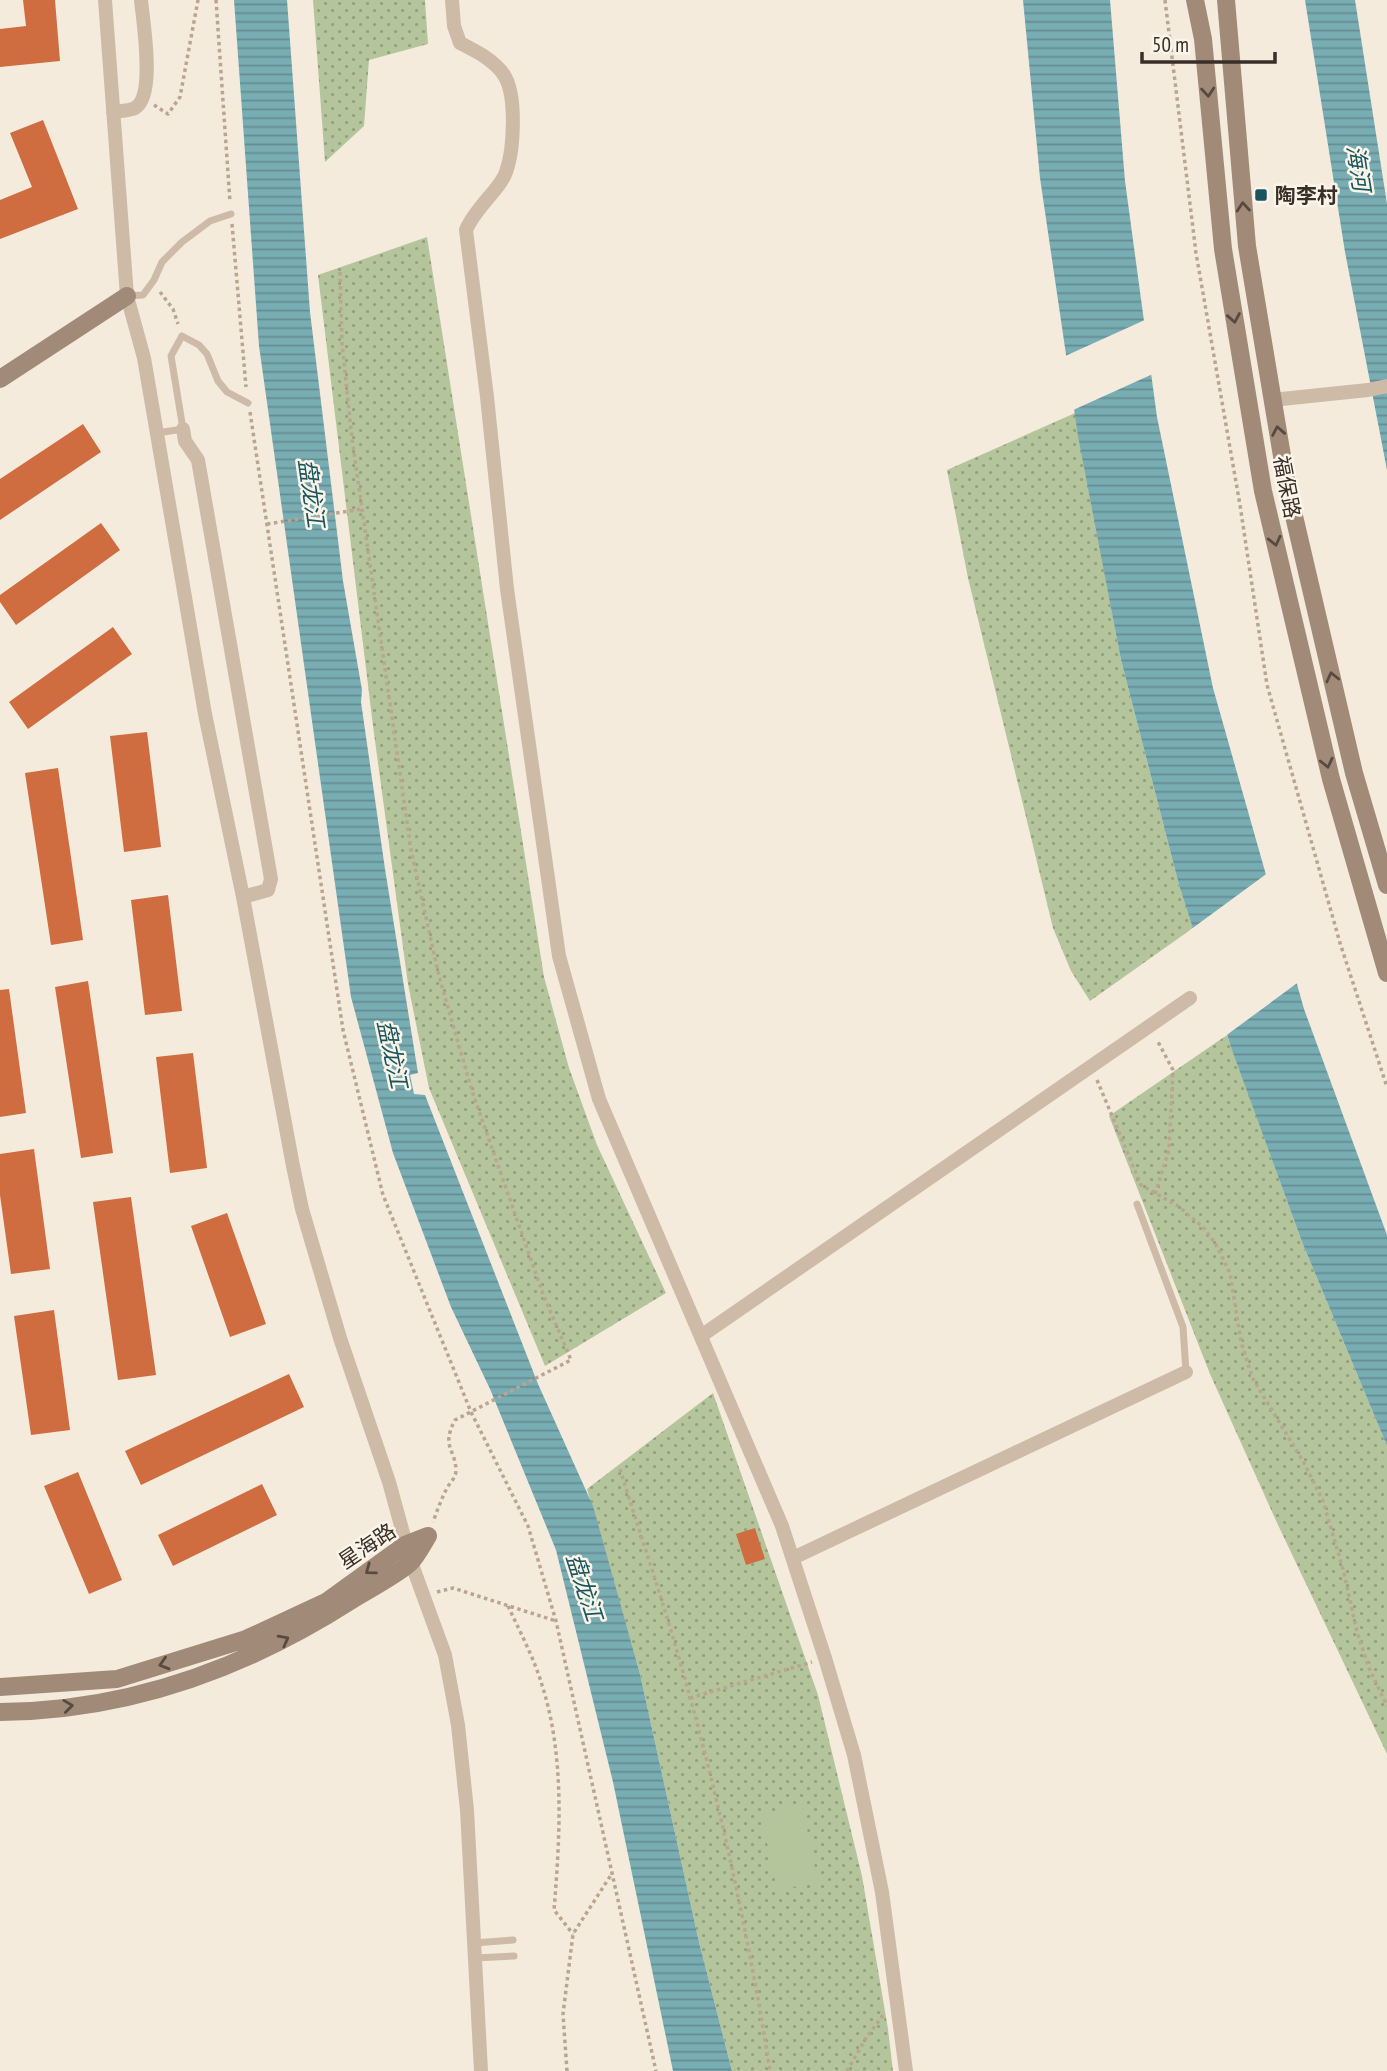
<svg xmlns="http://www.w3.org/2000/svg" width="1387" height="2071" font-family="'PT Sans Narrow','Noto Sans SC',sans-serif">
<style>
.grass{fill:url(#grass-dots)}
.garden{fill:#b4c59b}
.water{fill:url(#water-rules)}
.pier{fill:#f4ebdc}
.building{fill:#cf6c40}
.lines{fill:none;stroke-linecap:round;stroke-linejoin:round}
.path{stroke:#b9a591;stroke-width:3.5;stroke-dasharray:3.5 3.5;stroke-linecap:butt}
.lane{stroke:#cdbba7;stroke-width:7}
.street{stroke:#cdbba7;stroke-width:14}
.secondary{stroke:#a18a78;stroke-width:18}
.oneway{stroke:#584a40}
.poi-dot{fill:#1a555e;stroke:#fbf4e9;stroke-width:2.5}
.labels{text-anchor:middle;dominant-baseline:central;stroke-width:5;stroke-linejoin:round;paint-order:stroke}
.poi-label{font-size:21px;font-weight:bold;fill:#392f28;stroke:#fbf4e9;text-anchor:start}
.street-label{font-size:21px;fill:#392f28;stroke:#fbf4e9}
.water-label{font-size:23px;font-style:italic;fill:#1a555e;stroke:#fbf4e9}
</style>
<defs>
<pattern id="grass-dots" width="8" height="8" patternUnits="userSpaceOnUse" patternTransform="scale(1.75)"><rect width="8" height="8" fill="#b4c59b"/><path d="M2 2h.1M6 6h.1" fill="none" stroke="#93a07e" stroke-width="1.8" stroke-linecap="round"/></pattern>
<pattern id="water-rules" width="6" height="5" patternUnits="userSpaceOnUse" patternTransform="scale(1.75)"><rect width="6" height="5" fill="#79adb4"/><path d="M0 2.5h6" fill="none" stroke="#648d92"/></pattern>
</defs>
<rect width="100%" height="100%" fill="#f4ebdc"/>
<!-- grass -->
<path class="grass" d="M313,0h112l3,44 -59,16 -5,66 -39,36z
M427,237l117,740 25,91 28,77 69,148 -121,73 -116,-278 -21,-104 -35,-258 -55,-451z
M1075,413l46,247 58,225 14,43 -103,73 -19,-30 -18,-43 -85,-350 -21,-108z
M1227,1035l75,207 85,204v308l-109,-229 -68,-151 -101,-258z
M713,1393l105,302 44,181 26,153 5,42h-161l-33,-129 -59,-268 -53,-185z"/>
<!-- garden -->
<path class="garden" d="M802,1805l16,77 -41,8 -16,-76z"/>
<!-- water -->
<path class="water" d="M234,0h53l23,312 33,269 19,109 -1,12 24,167 33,204 -8,2 4,19 11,1 113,289 55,122 47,168 59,268 33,129h-59l-60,-289 -57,-232 -66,-161 -39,-82 -58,-154 -42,-156 -92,-651z
M1023,0h87l15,181 32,236 56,271 91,321 83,226v211l-85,-204 -70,-192 -53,-165 -58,-225 -43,-224 -38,-258z
M1305,0h50l32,204v266l-42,-218z"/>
<!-- pier -->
<path class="pier" d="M1147,319l8,54 -84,38 -8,-54z
M1269,872l31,109 -76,56 -34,-107z"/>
<!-- building -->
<path class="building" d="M23,0h32l5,61 -60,6v-38l26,-3z
M43,120l35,89 -78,30v-39l32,-13 -22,-54z
M83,424l18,28 -101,68v-41z
M101,523l19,27 -104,75 -16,-23v-7z
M113,627l19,27 -104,75 -19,-27z
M147,732l14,115 -37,5 -14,-116z
M58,768l25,172 -32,5 -26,-172z
M168,895l14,116 -37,4 -14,-115z
M88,981l25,172 -32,5 -26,-171z
M9,989l17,124 -26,4v-127z
M193,1053l14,115 -37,5 -14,-116z
M34,1149l16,120 -39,5 -11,-79v-41z
M131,1197l25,178 -38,5 -25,-178z
M227,1213l39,111 -36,13 -39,-111z
M54,1310l16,120 -39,5 -17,-119z
M289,1374l15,33 -163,78 -16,-34z
M78,1472l44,108 -33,14 -45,-108z
M262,1484l15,31 -104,51 -15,-31z
M755,1528l10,31 -19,6 -10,-31z"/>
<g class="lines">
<!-- path -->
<path class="path" d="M216,0l14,202
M1165,0l31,253 44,252 27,180 73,258 47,144
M154,105l14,9 12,-17 18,-97
M232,224l14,163
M340,272l2,71 10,96 59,411 28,126 33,115 71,203 28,66 -116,60c-14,27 0,28 1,50 0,9 -7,13 -10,20 -5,10 -9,21 -13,32
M160,292l13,17 5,15
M250,412l93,618 40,165 88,217 57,114 28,95 100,450
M267,524l95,-15
M1097,1080l44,105 37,21 26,22 12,17 14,28 11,69 12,37 51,84 19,38 20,68 14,63 12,36 18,38
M1155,1194l14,-44 4,-80 -16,-30
M620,1469c21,68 44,135 63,203 37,131 66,265 87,399
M437,1592l16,-4 103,33
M508,1606c12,26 26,52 34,79 23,72 18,151 12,225l19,24
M690,1698l122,-36
M567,2071l-4,-57 10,-80 38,-59
M847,2071l19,-33 18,-24"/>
<!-- lane -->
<path class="lane" d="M127,296l16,-1 11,-15 8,-18 20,-20 28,-21 21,-7
M157,433l26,-4 -12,-73 11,-20 17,9 8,9 11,27 9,11 21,11
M1137,1204l46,123 3,45
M474,1943l39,-3
M475,1958l39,-2"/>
<!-- street -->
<path class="street" d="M105,0l22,296 17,62 61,356 38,183 50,269 9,43 38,129 49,144 22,80 34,93 13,70 9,85 14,261
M452,0l2,26 6,17c16,8 34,17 44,32 13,20 10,75 2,97 -5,16 -31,36 -40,58l21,167 20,192 52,367 40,143 183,427 43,132 29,97 28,137 24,179
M113,112c6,-1 16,-1 22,-4 21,-12 8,-86 6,-108
M1272,400l96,-10 19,-4
M183,429l2,12 13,19 73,419 -3,11 -25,7
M701,1336l489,-338
M793,1558l393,-186"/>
<!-- secondary -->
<path class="secondary" d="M1195,0l8,39 20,210 40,242 68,288 56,194
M1226,0l21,246 40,240 67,287 33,112
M0,379l127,-83
M0,1687l117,-8 129,-40 80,-37 79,-57 23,-9
M0,1712c127,-1 246,-44 352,-112 16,-10 45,-25 58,-37 7,-7 13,-19 18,-27"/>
</g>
<!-- one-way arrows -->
<defs><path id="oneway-chevron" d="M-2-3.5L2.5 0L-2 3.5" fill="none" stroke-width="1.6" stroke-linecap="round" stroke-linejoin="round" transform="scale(1.75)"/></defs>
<g class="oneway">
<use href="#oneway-chevron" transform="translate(1208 92) rotate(85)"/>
<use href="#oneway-chevron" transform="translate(1243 207) rotate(-95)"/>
<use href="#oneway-chevron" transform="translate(1234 318) rotate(80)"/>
<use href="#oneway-chevron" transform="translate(1278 431) rotate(-100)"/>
<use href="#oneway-chevron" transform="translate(1275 541) rotate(77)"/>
<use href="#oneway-chevron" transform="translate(1332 677) rotate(-103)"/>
<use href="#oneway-chevron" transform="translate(1327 763) rotate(77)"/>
<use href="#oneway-chevron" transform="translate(370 1570) rotate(144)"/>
<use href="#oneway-chevron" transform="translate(284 1640) rotate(-28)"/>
<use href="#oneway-chevron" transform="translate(164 1664) rotate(163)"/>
<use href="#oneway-chevron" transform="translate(68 1706) rotate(-7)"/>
</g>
<!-- markers -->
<rect class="poi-dot" x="1254" y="188" width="14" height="14" rx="3.5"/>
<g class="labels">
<!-- poi labels -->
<g class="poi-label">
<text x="1275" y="195">陶李村</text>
</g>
<!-- street labels -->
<g class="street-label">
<text transform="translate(1287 487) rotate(79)">福保路</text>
<text transform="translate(367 1546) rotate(-34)">星海路</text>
</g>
<!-- water labels -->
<g class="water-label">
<text transform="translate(1359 168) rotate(81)">海河</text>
<text transform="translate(312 493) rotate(82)">盘龙江</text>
<text transform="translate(393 1054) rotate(78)">盘龙江</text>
<text transform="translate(585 1587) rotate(72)">盘龙江</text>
</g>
</g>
<!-- scale -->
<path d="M1142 52v10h133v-10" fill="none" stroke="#392f28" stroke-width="3.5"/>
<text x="1152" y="52" font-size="21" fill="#392f28" stroke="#fbf4e9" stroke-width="5" paint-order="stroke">50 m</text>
</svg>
